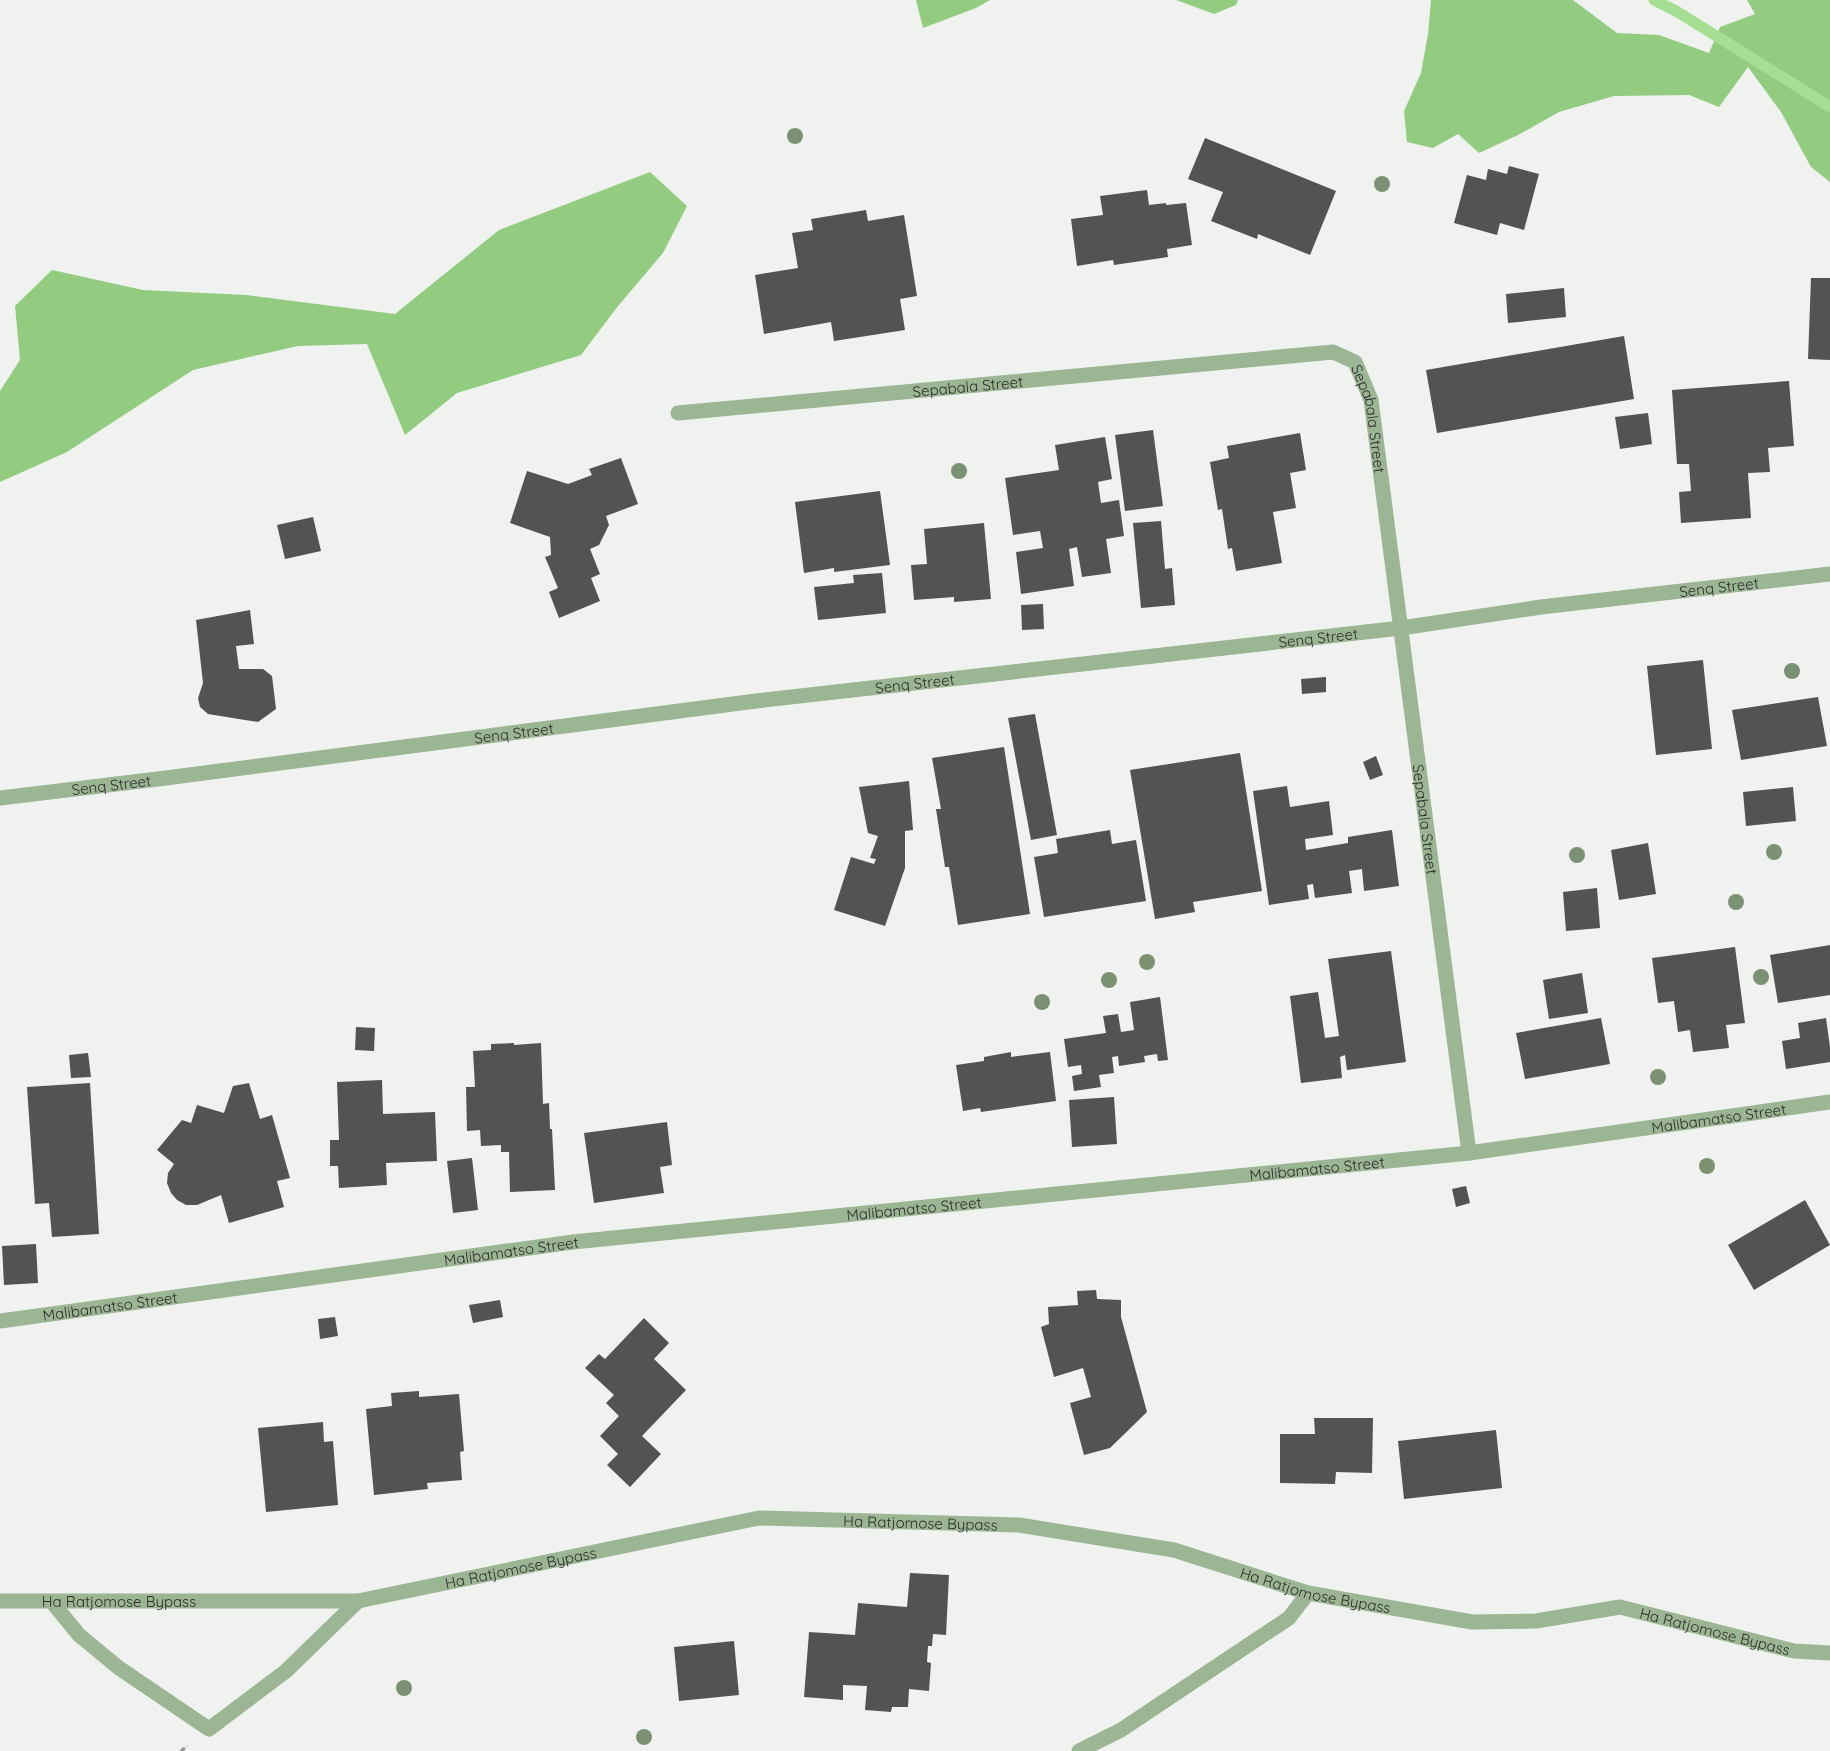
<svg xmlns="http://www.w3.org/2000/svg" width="1830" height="1751" font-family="Quicksand,sans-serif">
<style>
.forest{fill:#93cc81}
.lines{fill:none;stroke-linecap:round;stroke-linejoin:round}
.stream{stroke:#a6df93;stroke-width:11}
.building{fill:#515451}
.path{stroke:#909390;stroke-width:3;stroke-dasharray:5 2.5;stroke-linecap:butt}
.minor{stroke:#9cb594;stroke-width:15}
.tree{fill:#7c9173}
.labels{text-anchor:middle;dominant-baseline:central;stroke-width:5;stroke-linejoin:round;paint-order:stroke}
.street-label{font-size:15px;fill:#2c2e2c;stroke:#eff2ee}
</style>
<rect width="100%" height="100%" fill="#eff2ee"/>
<!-- forest -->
<path class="forest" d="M916,0h74l-14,8 -53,20z
M1176,0h62l-2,5 -22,9z
M1431,0h142l44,33 42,2 50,18 11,-26 35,-13 -8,-14h83v182l-19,-15 -30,-55 -33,-45 -29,40 -30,-12 -75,1 -55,16 -41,23 -39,18 -21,-19 -25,14 -26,-6 -3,-31 17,-38 7,-39z
M650,172l37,34 -24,47 -45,53 -37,49 -124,38 -52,42 -38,-91 -69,2 -105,24 -126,82 -67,30v-91l20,-31 -5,-54 37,-36 91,20 103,5 149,19 104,-84z"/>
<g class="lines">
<!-- stream -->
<path class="stream" d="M1654,0l22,11 154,96"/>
</g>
<!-- building -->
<path class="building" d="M1205,138l131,53 -26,64 -52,-21 -1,5 -46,-18 12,-29 -35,-13z
M1509,166l30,8 -15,56 -24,-7 -3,12 -43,-12 13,-48 19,5 2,-11 19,5z
M1147,190l2,15 17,-2v2l20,-2 6,42 -25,4 1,8 -54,8 -1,-5 -36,6 -6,-47 32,-4 -3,-19z
M866,210l2,11 36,-6 13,81 -17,3 5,31 -71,11 -3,-19 -67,12 -9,-59 43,-7 -6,-35 21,-3 -2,-11z
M1811,278h19v82l-22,-1z
M1564,288l2,29 -58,6 -2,-29z
M1624,336l10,63 -197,34 -11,-63z
M1789,381l5,65 -26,2 2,24 -22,1 3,45 -70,5 -2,-31 12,-1 -2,-27h-12l-5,-74z
M1648,413l4,31 -32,5 -5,-32z
M1153,430l10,76 -38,5 -10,-76z
M1300,433l6,37 -16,3 6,35 -23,4 9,51 -46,8 -4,-23 -4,1 -6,-40 -4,1 -8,-48 19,-4 -2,-12z
M1105,437l7,42 -14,3 3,21 18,-3 5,36 -18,3 5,34 -29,4 -5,-30 -8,2 5,37 -53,8 -5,-42 27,-4 -3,-17 -27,4 -8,-57 54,-8 -4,-25z
M621,458l17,46 -32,12 3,9 -10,20 -9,4 10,25 -9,4 9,23 -41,17 -10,-26 9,-4 -13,-31 6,-2 -1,-18 -40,-14 17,-52 41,13 24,-9 -3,-6z
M880,491l10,74 -56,7v-4l-30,5 -9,-71z
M313,517l8,34 -36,8 -8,-34z
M1161,521l4,48 7,-1 3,37 -34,3 -8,-85z
M984,523l7,76 -37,3v-5l-40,3 -3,-35 16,-1 -3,-35z
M882,573l4,40 -68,7 -4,-33 40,-4 -1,-8z
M1043,604l1,25 -22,1 -1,-25z
M250,610l4,34 -18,2 3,23h24l9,7 4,33 -18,13 -50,-8 -8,-7 -2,-9 5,-15 -7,-63z
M1703,660l9,89 -56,6 -9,-89z
M1326,677v15l-24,2 -1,-15z
M1818,697l9,49 -86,14 -9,-50z
M1035,714l22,121 -26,5 -23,-122z
M1004,747l26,167 -72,11 -9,-58h-4l-9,-58h5l-9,-51z
M1240,753l22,138 -69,11 2,10 -40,7 -25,-149z
M1376,756l7,19 -13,5 -7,-18z
M909,781l4,49 -8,1v37l-20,58 -51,-16 17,-53 23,7 2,-5 -6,-1 8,-22 -10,-3 -9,-46z
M1287,786l3,21 39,-6 4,34 -28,4 1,11 42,-7v-6l44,-7 7,56 -35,5 -2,-22 -13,2 3,22 -37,5 -2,-14 -6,1 2,14 -40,6 -16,-114z
M1793,787l3,34 -50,5 -3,-34z
M1110,830l2,14 24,-4 10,61 -102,16 -10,-60 24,-4 -2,-14z
M1648,843l8,51 -37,6 -8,-50z
M1597,888l3,40 -34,3 -3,-39z
M1830,945v50l-52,8 -8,-48z
M1735,947l10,76 -19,2 3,23 -36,4 -3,-22 -12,2 -4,-31 -16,2 -6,-45z
M1391,951l15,111 -59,8 -2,-15 -5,2 2,21 -41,5 -11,-87 28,-4 7,46 14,-2 -11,-77z
M1582,973l6,40 -39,6 -6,-39z
M1160,997l8,63 -10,1 -1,-7 -13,2 1,6 -26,4 -1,-10 -6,1 2,16 -15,2 2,12 -27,4 -2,-15 10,-2 -1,-9 -13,2 -4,-28 42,-6 -3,-17 15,-2 3,18 13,-2 -4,-28z
M1601,1018l9,46 -85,15 -9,-46z
M1826,1018l4,29v15l-44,7 -4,-28 18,-3 -2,-15z
M356,1027l19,1 -1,23 -19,-1z
M514,1043v2l27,-2 2,61 6,-1 1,26h2l3,61 -45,2 -1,-40h-8v-7l-20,1 -1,-16 -13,1 -1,-44h9l-2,-36 18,-1v-6z
M1011,1052v5l39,-5 6,49 -75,11 -1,-4 -17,3 -7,-46 28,-4v-4z
M88,1053l3,24 -20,1 -2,-23z
M382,1080l1,34 52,-2 2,49 -51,2 1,22 -48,3 -1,-22h-8v-26h9l-2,-58z
M90,1083l9,151 -47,3 -3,-34 -14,1 -8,-117z
M249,1083l11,36 12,-4 18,63 -13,3 7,26 -55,16 -8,-28 -24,10h-11l-9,-5 -6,-7 -4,-10 1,-10 6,-9 -17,-14 25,-30 9,3 6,-18 27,8 9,-27z
M1114,1097l3,47 -45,3 -3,-47z
M667,1122l5,43 -12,2 4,26 -70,10 -10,-70z
M472,1158l6,52 -25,3 -6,-52z
M1466,1186l4,17 -14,4 -4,-18z
M1805,1200l25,45 -76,45 -26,-45z
M36,1244l2,39 -34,2 -2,-39z
M1096,1290l1,9 24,1v17l26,95 -37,36 -26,7 -14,-52 21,-6 -8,-29 -29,9 -13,-50 8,-3 -1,-17 30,-2 -1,-14z
M500,1300l3,17 -30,6 -4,-18z
M335,1317l3,19 -18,3 -2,-20z
M644,1318l25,25 -15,16 32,31 -44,46 19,18 -31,33 -23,-22 11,-11 -18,-18 19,-20 -13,-13 8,-8 -29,-27 14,-14 6,5z
M419,1391v6l40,-3 5,57 -4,1 2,28 -35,3 1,6 -54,6 -8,-86 26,-3 -1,-13z
M1314,1418h59l-1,55 -36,-1 -1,12 -55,-1v-49h35z
M323,1422l1,20 9,-1 5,64 -72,7 -8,-84z
M1496,1430l6,58 -98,11 -6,-58z
M910,1573l39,2 -3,60 -13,-1 -1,12h-4l-1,16 4,1 -2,28 -20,-2 -1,18h-16l-1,5 -26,-2 2,-24 -24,-1v15l-39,-3 5,-65 46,3 3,-32 49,4z
M734,1641l5,54 -60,6 -5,-54z"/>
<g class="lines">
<!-- path -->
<path class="path" d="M181,1751l6,-5"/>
<!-- minor -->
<g class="minor">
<path id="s1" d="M678,413l655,-61 22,10 16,38 98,753"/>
<path id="s2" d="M0,798l166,-20 590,-77 645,-73 140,-21 289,-33"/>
<path id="s3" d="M0,1321l573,-79 896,-89 361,-51"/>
<path id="s4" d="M0,1601h358l401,-83 260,7 155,25 134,43 164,29 64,-1 84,-14 174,44 36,2"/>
<path d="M52,1602l27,33 40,33 90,61 77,-58 72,-70"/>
<path d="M1079,1751l42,-21 168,-112 19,-25"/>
</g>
</g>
<!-- trees -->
<g class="tree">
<circle cx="795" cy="136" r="8"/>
<circle cx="1382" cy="184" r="8"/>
<circle cx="959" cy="471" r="8"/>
<circle cx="1792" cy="671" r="8"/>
<circle cx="1774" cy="852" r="8"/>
<circle cx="1577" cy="855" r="8"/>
<circle cx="1736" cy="902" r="8"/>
<circle cx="1147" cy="962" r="8"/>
<circle cx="1761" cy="977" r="8"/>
<circle cx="1109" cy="980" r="8"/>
<circle cx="1042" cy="1002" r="8"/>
<circle cx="1658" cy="1077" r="8"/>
<circle cx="1707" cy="1166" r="8"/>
<circle cx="404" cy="1688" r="8"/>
<circle cx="644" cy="1737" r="8"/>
</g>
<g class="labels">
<!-- street labels -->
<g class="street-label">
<text stroke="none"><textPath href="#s1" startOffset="291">Sepabala Street</textPath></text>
<text stroke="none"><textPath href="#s1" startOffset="741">Sepabala Street</textPath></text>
<text stroke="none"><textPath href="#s2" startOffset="1732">Senq Street</textPath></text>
<text stroke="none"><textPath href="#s2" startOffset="1328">Senq Street</textPath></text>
<text stroke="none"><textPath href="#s2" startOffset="922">Senq Street</textPath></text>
<text stroke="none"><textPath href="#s2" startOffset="518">Senq Street</textPath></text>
<text stroke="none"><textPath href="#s2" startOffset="112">Senq Street</textPath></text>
<text stroke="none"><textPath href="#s1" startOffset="1146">Sepabala Street</textPath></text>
<text stroke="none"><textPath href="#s3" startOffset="1731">Malibamatso Street</textPath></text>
<text stroke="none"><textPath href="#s3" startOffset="1326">Malibamatso Street</textPath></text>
<text stroke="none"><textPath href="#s3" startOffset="921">Malibamatso Street</textPath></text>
<text stroke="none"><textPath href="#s3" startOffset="516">Malibamatso Street</textPath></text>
<text stroke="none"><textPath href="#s3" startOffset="111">Malibamatso Street</textPath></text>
<text stroke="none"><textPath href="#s4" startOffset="929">Ha Ratjomose Bypass</textPath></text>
<text stroke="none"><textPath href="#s4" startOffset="524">Ha Ratjomose Bypass</textPath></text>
<text stroke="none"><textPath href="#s4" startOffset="1332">Ha Ratjomose Bypass</textPath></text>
<text stroke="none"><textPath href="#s4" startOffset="119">Ha Ratjomose Bypass</textPath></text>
<text stroke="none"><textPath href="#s4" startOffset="1739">Ha Ratjomose Bypass</textPath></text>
</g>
</g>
</svg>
